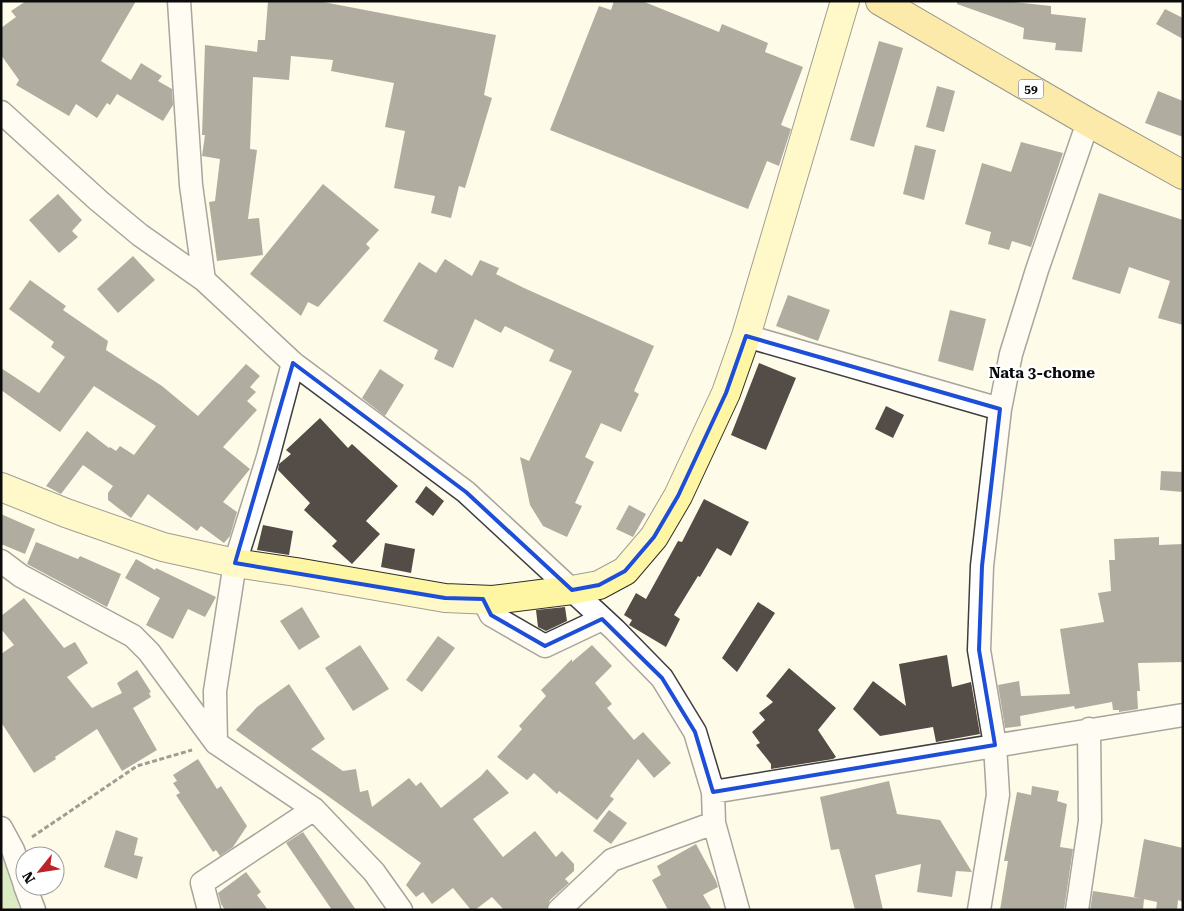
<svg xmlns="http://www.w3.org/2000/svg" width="1184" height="911" font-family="'Roboto Serif',serif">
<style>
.forest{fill:#b1d993}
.building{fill:#534c47}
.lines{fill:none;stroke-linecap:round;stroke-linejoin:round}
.street-casing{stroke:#3e3e3e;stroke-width:25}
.secondary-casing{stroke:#2d2d2d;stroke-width:30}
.primary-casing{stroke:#1c1c1c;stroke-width:30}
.path{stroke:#2d2d2d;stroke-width:3;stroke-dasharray:5 2.5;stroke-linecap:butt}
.street{stroke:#fff;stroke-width:22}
.secondary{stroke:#fff6a4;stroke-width:28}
.primary{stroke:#f9d65f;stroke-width:28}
.marked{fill:none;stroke:#1d4ed8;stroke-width:4;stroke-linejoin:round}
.labels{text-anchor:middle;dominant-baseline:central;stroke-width:5;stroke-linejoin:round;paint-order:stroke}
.shield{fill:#fff;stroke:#545454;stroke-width:1}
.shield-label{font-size:12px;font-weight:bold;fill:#0b0b0b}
.neighbourhood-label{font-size:15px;font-weight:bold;fill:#0b0b0b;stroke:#fff}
</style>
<rect width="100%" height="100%" fill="#fffbe9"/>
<!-- forest -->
<path class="forest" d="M1,853l19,57h-19z"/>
<!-- building -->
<path class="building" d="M26,1h110l-35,60 30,19 10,-17 21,13 -4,5 14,8 1,16 -10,16 -46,-27 -7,11 -3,-2 -10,15 -21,-14 -7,12 -53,-31 3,-5 -18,-25v-27l15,-11 -5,-6z
M268,1h50l178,34 -12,60 8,3 -27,90 -6,-2 -8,32 -20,-5 4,-17 -41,-8 11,-57 -20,-4 9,-44 -63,-12 2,-11 -42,-4 -2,24 -36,-3 -3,72 7,1 -9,69 11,-1 4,37 -46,6 -8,-59 6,-1 5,-42 -18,-3 3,-21h-3l3,-90 52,7 1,-12h7z
M614,1h28l77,31 3,-8 46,19 -3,9 38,15 -22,58 10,4 -12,37 -12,-5 -19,48 -198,-79 49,-124 12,4z
M957,1h46l48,5v8l35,4 -4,34 -27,-2 1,-7 -33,-4 1,-11 -67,-24z
M1165,9l18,9v21l-27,-15z
M879,41l24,7 -29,99 -24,-7z
M937,86l18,5 -11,41 -18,-5z
M1158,91l25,10v36l-38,-14z
M1021,142l42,11 -32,94 -19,-6 -3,9 -21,-6 3,-12 -26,-8 17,-61 29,9z
M915,145l21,5 -12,50 -21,-6z
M323,184l56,46 -13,14 4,4 -52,59 -10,-5 -7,14 -51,-42z
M1099,193l84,27v105l-25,-7 12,-37 -41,-14 -9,27 -48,-15z
M58,194l24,26 -10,11 6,6 -19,16 -30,-33z
M133,256l22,24 -37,33 -21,-24z
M445,259l27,17 8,-16 19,8 -3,6 28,14 130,58 -20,45 5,3 -18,38 -20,-9 -16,34 9,5 -19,41 7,3 -15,31 -24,-11 -13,-21 -10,-48 9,4 43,-90 -23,-10 5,-11 -49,-24 -4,7 -26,-14 -22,49 -19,-9 4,-9 -55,-29 36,-59 17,11z
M30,280l36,26 -3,4 45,31 -2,9 56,36 36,30 48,-52 14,12 -10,11 6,5 -9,9 10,9 -34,37 27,22 -27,33 14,10 -7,24 -6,7 -23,-17 -4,5 -49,-37 -17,24 -23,-18v-7l5,-7 -30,-21 -22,29 -15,-8 41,-55 22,17 1,-1 6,4 4,-5 14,9 22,-29 -62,-40 -34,46 -59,-42v-22l38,25 26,-36 -14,-10 3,-5 -45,-33z
M788,295l42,15 -12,31 -42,-15z
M950,310l36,9 -13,52 -35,-10z
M759,363l37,15 -30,72 -35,-15z
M380,369l24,16 -19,31 -23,-18z
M886,406l18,9 -11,23 -18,-9z
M320,418l28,30 4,-4 46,42 -32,35 14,13 -28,30 -20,-18 5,-5 -33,-31 6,-7 -32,-33 1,-6 12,-10 -5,-4z
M1161,471l22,1v20l-23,-2z
M426,486l18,15 -11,15 -18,-14z
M704,499l45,23 -18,34 -14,-8 -17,29 -2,-1 -24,39 6,4 -14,28 -37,-22 3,-5 -8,-5 12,-22 10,6 32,-58 4,1z
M629,505l17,9 -13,23 -17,-8z
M1,514l34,15 -10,25 -24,-10z
M263,525l30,6 -4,24 -32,-5z
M1159,537v8l24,-1v118l-45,1 2,28h-3l1,18 -19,3v-2h-6l-1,-8 -37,7 -1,-3 -54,10 1,10 -16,2 -7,-43 21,-4 2,15 49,-2 -10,-65 44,-7 -6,-29 13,-2 -2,-31h6l-1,-21z
M36,542l42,17 2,-3 41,18 -14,33 -80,-43z
M385,543l30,6 -4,24 -30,-6z
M136,559l19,11 1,-2 60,29 -11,20 -17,-8 -15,30 -27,-14 14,-27 -35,-20z
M24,598l40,50 11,-6 13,21 -21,14 25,31 30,-15 -5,-10 20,-13 14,22 -2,1 2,4 -18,11 24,42 -35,21 -25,-42 -42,28 1,2 -22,14 -33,-51v-68l13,-9 -13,-16v-13z
M758,602l17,11 -38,59 -15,-14z
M302,607l18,30 -21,13 -19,-29z
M565,607l2,14 -21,10 -8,-4 -2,-17z
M438,636l17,12 -33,44 -16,-12z
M360,645l29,44 -36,22 -28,-43z
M592,645l20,21 -17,17 17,21 -5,4 27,32 9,-8 28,31 -17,15 -16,-19 -28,37 4,3 -17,21 -38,-29 -2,3 -23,-21 -7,7 -30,-23 25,-28 -3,-3 27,-30 -5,-6 31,-31v3z
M947,655l5,32 19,-5 9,52 -44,8 -3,-15 -53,9 -27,-27 20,-28 33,25 -7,-42z
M789,668l47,40 -18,22 18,27 -3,2 -62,10v-5l-15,-19 4,-2 -8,-11 13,-12 -6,-7 14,-11 -7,-6z
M289,684l36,55 -14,10 32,22 13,-2 4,23 8,-2 4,17 37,-29 7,8 5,-4 20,26 40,-32 6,-7 22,24 -36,26 30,38 32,-26 21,26 6,-6 12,13v7l-9,8 4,4 -19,17 -4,10h-42l-12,-13 -17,13h-4l-18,-22 -21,16 -9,-12 -7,5 -10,-12 15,-22 -185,-133 21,-23z
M198,759l19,30 4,-3 26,40 -14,21 -13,9 -4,-6 -3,2 -37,-57 4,-2 -7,-10 4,-2 -4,-6z
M889,781l8,33 43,6 32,52 -16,-1 -4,26 -35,-5 4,-28 -46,11 8,35h-28l-16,-61 -8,1 -11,-53z
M1032,786l27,5 -2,10 10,3 -7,43 13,2 -9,61h-64l8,-49h-4l13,-69 14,3z
M609,810l18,13 -16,21 -18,-13z
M116,830l22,8 -4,17 9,2 -6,22 -33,-12z
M303,832l53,78h-24l-46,-67z
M1144,839l39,9v54l-5,-2 -1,10h-21l1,-8 -23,-5z
M696,844l20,37 2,6 -15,8 9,15h-44l-16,-30 9,-5 -4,-9z
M246,872l15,20 -4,3 11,15h-43l-4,-6 -3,-11z
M1093,891l51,8 -1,11h-53z"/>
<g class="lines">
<!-- street casing -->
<g class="street-casing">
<path id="street" d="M179,1l12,184 13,95
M1,112l98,89 41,34 64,45 89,83 173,129 149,138 47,48 33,54 18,60 1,31 24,87
M746,336l254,73
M293,363l-25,94 -33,106 -20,128 1,52 98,66 60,63 27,38
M1,561l20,15 112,60 16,16 67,91
M483,599l8,16 54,31 57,-27
M713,792l470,-77
M1,828l12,22 12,35
M25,886l9,24
M209,910l-7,-27 112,-74
M559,910l53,-50 102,-37
M979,910l19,-115 -3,-50 -16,-95 3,-84 18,-157 11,-55 26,-84 51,-148
M1077,910l13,-89 -1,-92"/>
</g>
<!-- secondary casing -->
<g class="secondary-casing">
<path id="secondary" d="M1,487l65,26 97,34 72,16 61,9 149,26 48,2 79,-10 27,-5 26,-14 29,-34 24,-41 48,-103 20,-57 99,-335"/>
</g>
<!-- primary casing -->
<g class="primary-casing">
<path id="primary" d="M880,1l208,121 95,53"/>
</g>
<!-- path -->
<path class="path" d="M32,837l105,-71 55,-16"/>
<!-- street -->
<use href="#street" class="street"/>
<!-- secondary -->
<use href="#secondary" class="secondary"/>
<!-- primary -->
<use href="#primary" class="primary"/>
</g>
<!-- marked area -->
<path d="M0 0H1184V911H0ZM746,336l254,73 -18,157 -3,84 16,95 -282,47 -18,-60 -33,-54 -60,-59 -57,27 -54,-31 -8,-16 -38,-1 -210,-35 58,-200 173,129 106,98 27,-5 26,-14 29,-34 24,-41 48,-103z" fill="#fffbe9" fill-opacity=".55" fill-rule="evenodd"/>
<path class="marked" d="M746,336l254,73 -18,157 -3,84 16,95 -282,47 -18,-60 -33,-54 -60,-59 -57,27 -54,-31 -8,-16 -38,-1 -210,-35 58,-200 173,129 106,98 27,-5 26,-14 29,-34 24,-41 48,-103z"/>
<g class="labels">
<!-- shield labels -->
<rect class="shield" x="1018.5" y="79.5" width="25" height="19" rx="4"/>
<g class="shield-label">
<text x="1031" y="89">59</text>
</g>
<!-- neighbourhood labels -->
<g class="neighbourhood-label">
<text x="1042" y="373">Nata 3-chome</text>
</g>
</g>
<!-- border -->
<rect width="1184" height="911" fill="none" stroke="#0b0b0b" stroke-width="5"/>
<!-- north arrow -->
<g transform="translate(40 871) rotate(240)"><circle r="24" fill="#ffffff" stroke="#9d9d9d"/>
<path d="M0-4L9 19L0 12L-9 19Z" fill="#ba2328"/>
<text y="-8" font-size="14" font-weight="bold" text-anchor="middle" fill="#0b0b0b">N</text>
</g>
</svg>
